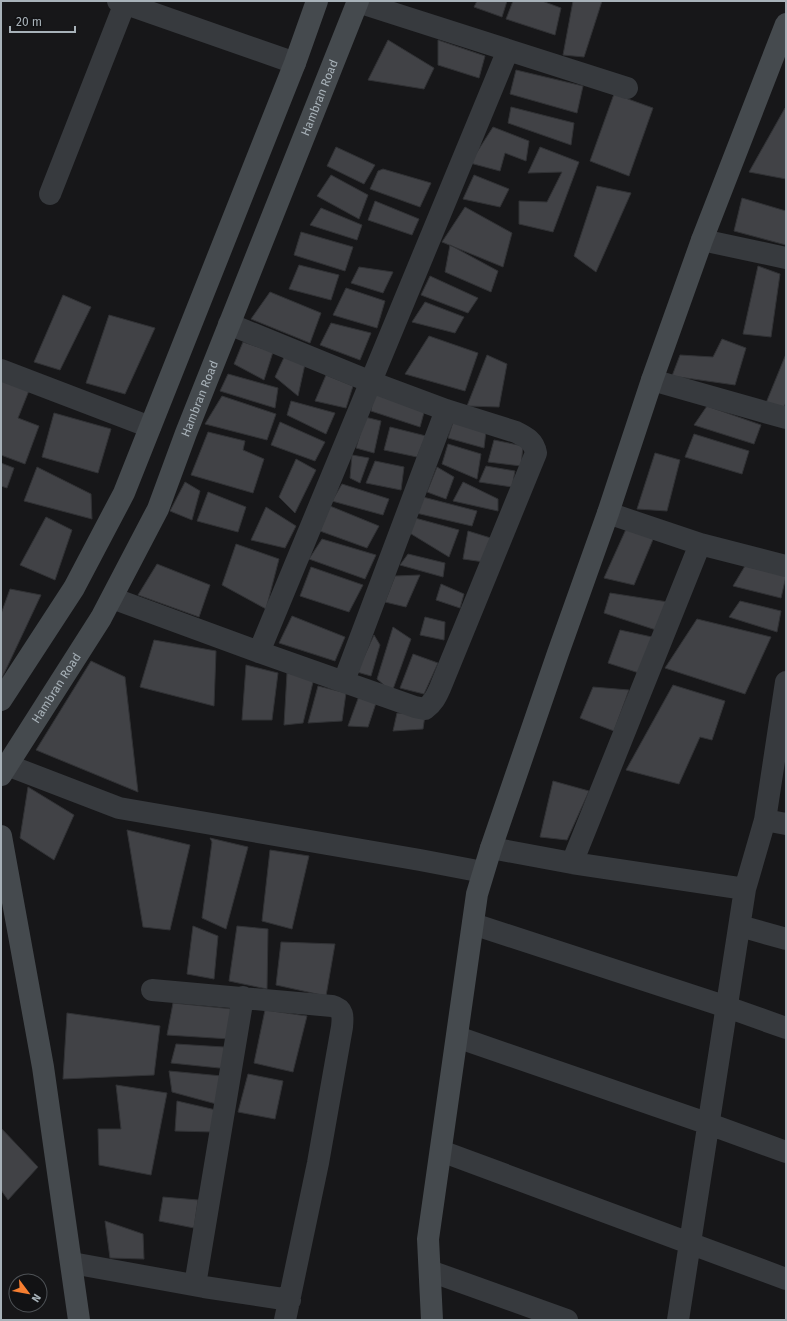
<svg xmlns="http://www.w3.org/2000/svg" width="787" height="1321" font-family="'Fira Sans',sans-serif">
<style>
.building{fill:#414246;stroke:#313235}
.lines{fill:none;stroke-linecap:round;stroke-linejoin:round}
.street{stroke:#373a3e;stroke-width:22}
.secondary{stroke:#454a4e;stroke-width:22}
.labels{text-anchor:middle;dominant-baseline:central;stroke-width:3;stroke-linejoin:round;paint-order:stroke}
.street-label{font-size:12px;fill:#a8b2b9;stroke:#121214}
</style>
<rect width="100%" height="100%" fill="#171719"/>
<!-- building -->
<path class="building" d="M477,1h30l-5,16 -28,-10z
M513,1h29l19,7 -6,27 -49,-16z
M573,1h29l-18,56 -21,-2z
M388,40l46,28 -10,21 -56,-9z
M438,40l47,16 -6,22 -41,-13z
M516,70l67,16 -6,27 -67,-19z
M614,94l39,14 -24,68 -39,-15z
M511,107l63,16 -3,22 -63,-22z
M785,108l1,1v70l-37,-7z
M493,127l36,14 -3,20 -21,-8 -5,18 -30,-8z
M336,147l39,18 -11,19 -37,-18z
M540,147l39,15 -26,70 -34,-8v-23l28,1 15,-30 -34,1z
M383,169l48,14 -11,24 -50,-18 8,-18z
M331,175l37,20 -9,24 -42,-23z
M474,175l35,14 -9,18 -37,-8z
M597,186l34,7 -35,79 -22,-16z
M742,198l44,13v34l-52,-14z
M375,201l44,18 -7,16 -44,-15z
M465,207l47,26 -9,34 -61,-25z
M321,208l41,17 -5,15 -47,-15z
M301,232l52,15 -8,24 -51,-16z
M450,245l48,26 -7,21 -46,-20z
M299,265l40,10 -8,25 -42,-11z
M758,266l22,8 -9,63 -28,-3z
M359,267l34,5 -10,21 -32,-10z
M430,276l48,22 -10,15 -47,-18z
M346,288l39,13 -8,27 -44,-13z
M270,292l51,21 -11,30 -59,-24z
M63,295l28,12 -31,63 -26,-8z
M425,302l39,15 -9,16 -43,-11z
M109,315l46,13 -30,66 -39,-11z
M331,323l40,10 -11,27 -40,-15z
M429,336l49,17 -13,38 -60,-17z
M722,339l24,9 -11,37 -63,-9 8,-21 33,2z
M243,342l30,10 -9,28 -30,-16z
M286,353l19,11 -7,32 -23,-19z
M786,354v48l-2,5 -18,-4z
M487,355l20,9 -8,43 -32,-1z
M228,374l50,14 -3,20 -55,-17z
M326,375l27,11 -7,22 -31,-7z
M1,377l29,11 -12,30 21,8 -14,38 -24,-9z
M374,392l51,17 -5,18 -49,-16z
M222,396l54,18 -9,26 -62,-16z
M291,401l44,12 -9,21 -39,-19z
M707,406l54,19 -7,19 -60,-19z
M54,413l57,16 -13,44 -56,-16z
M365,417l16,4 -7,32 -18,-5z
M280,422l45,20 -10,19 -44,-16z
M453,422l33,9 -2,17 -36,-10z
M390,427l36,9 -9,21 -33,-7z
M208,432l37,9 -2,9 21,9 -11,34 -62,-18z
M694,434l55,17 -7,23 -57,-17z
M494,440l29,6 -2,20 -33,-4z
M448,444l33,10 -4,25 -35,-15z
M655,453l25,7 -13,51 -30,-2z
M352,455l17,3 -9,25 -10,-5z
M296,459l20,11 -21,43 -16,-16z
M375,461l29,6 -3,23 -35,-7z
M1,463l13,5 -7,20 -6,-2z
M486,466l29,5 -3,16 -33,-5z
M37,467l54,27 1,25 -68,-18z
M437,467l17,10 -8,22 -19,-7z
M185,482l15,9 -8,29 -22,-9z
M463,482l35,17v12l-45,-10z
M342,484l47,15 -6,16 -51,-14z
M208,492l38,15 -8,25 -41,-11z
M423,497l54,14 -5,15 -56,-13z
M330,506l49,20 -12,22 -47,-17z
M266,507l30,19 -11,22 -34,-8z
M46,517l26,13 -17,50 -35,-15z
M415,518l44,12 -10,27 -41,-25z
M627,527l27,10 -20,48 -30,-7z
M468,531l26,8 -10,23 -21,-3z
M322,539l54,16 -11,24 -56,-20z
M236,544l43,15 -13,50 -44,-24z
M408,554l37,9 -2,14 -43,-12z
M157,564l53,21 -11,32 -61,-22z
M745,566l41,10 -5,22 -48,-12z
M311,567l52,18 -14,27 -49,-16z
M420,575l-14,32 -21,-5 10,-26z
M441,584l23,10 -4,14 -24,-8z
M10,589l31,6 -40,85v-66z
M610,593l58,9 -12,28 -52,-17z
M740,601l41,10 -4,21 -48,-15z
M292,616l53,21 -10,24 -56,-18z
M425,617l20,5 -1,18 -24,-5z
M697,619l74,18 -26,57 -80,-26z
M393,627l18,12 -19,53 -15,-13z
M620,630l32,7 -13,36 -31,-10z
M374,635l6,10 -9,31 -14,-4z
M154,640l62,11 -2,55 -74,-19z
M413,654l25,9 -14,31 -24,-6z
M91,661l34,16 13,115 -102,-42z
M246,665l32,8 -6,47h-30z
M287,673l27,5 -11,45 -19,2z
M673,685l52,16 -13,39 -12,-3 -21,47 -53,-14z
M318,686l28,7 -4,28 -34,2z
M593,687l36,3 -15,41 -34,-13z
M359,696l18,4 -9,27 -20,-1z
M397,713l28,2 -2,14 -30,2z
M553,781l36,10 -22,49 -27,-3z
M28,787l46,28 -20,45 -34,-22z
M127,830l63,15 -20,85 -27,-3z
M210,838l38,9 -22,82 -24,-11 10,-76z
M270,850l39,6 -17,73 -30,-8z
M193,926l25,10 -4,43 -27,-5z
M237,926l31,3 -1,60 -38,-8z
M281,942l54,2 -9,52 -50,-11z
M173,1003l60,6 -3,30 -63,-4z
M265,1010l42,6 -14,56 -39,-9z
M67,1013l93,13 -6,49 -91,4z
M176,1044l48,3 5,22 -58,-6z
M169,1071l53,5 -2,29 -48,-13z
M248,1074l35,7 -8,38 -37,-7z
M116,1085l51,8 -16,82 -52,-10 -1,-36h23z
M177,1101l39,9 -2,22 -39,-1z
M1,1128l37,39 -30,33 -7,-10z
M163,1197l35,3 -4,28 -35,-7z
M105,1221l38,13 1,25 -34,-1z"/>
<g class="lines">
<!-- street -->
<path class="street" d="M118,1l177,62
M358,2l269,86
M50,194l75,-191
M702,240l84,18
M1,370l149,57
M652,380l134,38
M608,513l92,31 86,22
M112,598l147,54 156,55 10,2c8,-6 11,-12 15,-21l96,-235c-2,-12 -10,-16 -20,-21l-70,-22 -75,-28 -142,-58
M259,652l249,-602
M344,681l102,-271
M7,765l112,43 301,52 63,12
M765,820l21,4
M491,848l81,15 173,26 -67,431
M572,863l128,-319
M745,889l20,-69 21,-138
M473,924l254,83 59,21
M740,926l46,13
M152,990l180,16c12,3 11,11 10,21l-24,136 -33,157
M457,1037l252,87 77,28
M441,1151l345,128
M72,1263l132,24 86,13
M430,1271l137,49
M195,1285l48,-288"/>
<!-- secondary -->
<g class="secondary">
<path d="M1,700l73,-112 50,-95 171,-430 22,-62"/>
<path id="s1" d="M1,775l100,-157 57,-109 28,-76 172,-432"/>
<path d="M1,836l42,231 36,253"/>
<path d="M432,1320l-4,-81 49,-345 14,-46 67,-195 50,-140 44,-133 50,-140 84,-216"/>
</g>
</g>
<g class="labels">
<!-- street labels -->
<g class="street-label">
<text stroke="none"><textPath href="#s1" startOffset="751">Hambran Road</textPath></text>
<text stroke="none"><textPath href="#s1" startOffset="427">Hambran Road</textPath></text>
<text stroke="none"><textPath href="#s1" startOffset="103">Hambran Road</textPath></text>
</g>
</g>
<!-- border -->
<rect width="787" height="1321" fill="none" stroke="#a8b2b9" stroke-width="4"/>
<!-- north arrow -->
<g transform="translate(28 1293) rotate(122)"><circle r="19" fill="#121214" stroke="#4e5256"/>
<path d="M0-3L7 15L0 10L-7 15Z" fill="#f67e31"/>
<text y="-6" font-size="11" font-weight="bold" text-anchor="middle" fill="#a8b2b9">N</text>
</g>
<!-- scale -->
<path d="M10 26v6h65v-6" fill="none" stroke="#a8b2b9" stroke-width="2"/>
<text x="16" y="26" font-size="12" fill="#a8b2b9" stroke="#121214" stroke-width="3" paint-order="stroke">20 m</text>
</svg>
